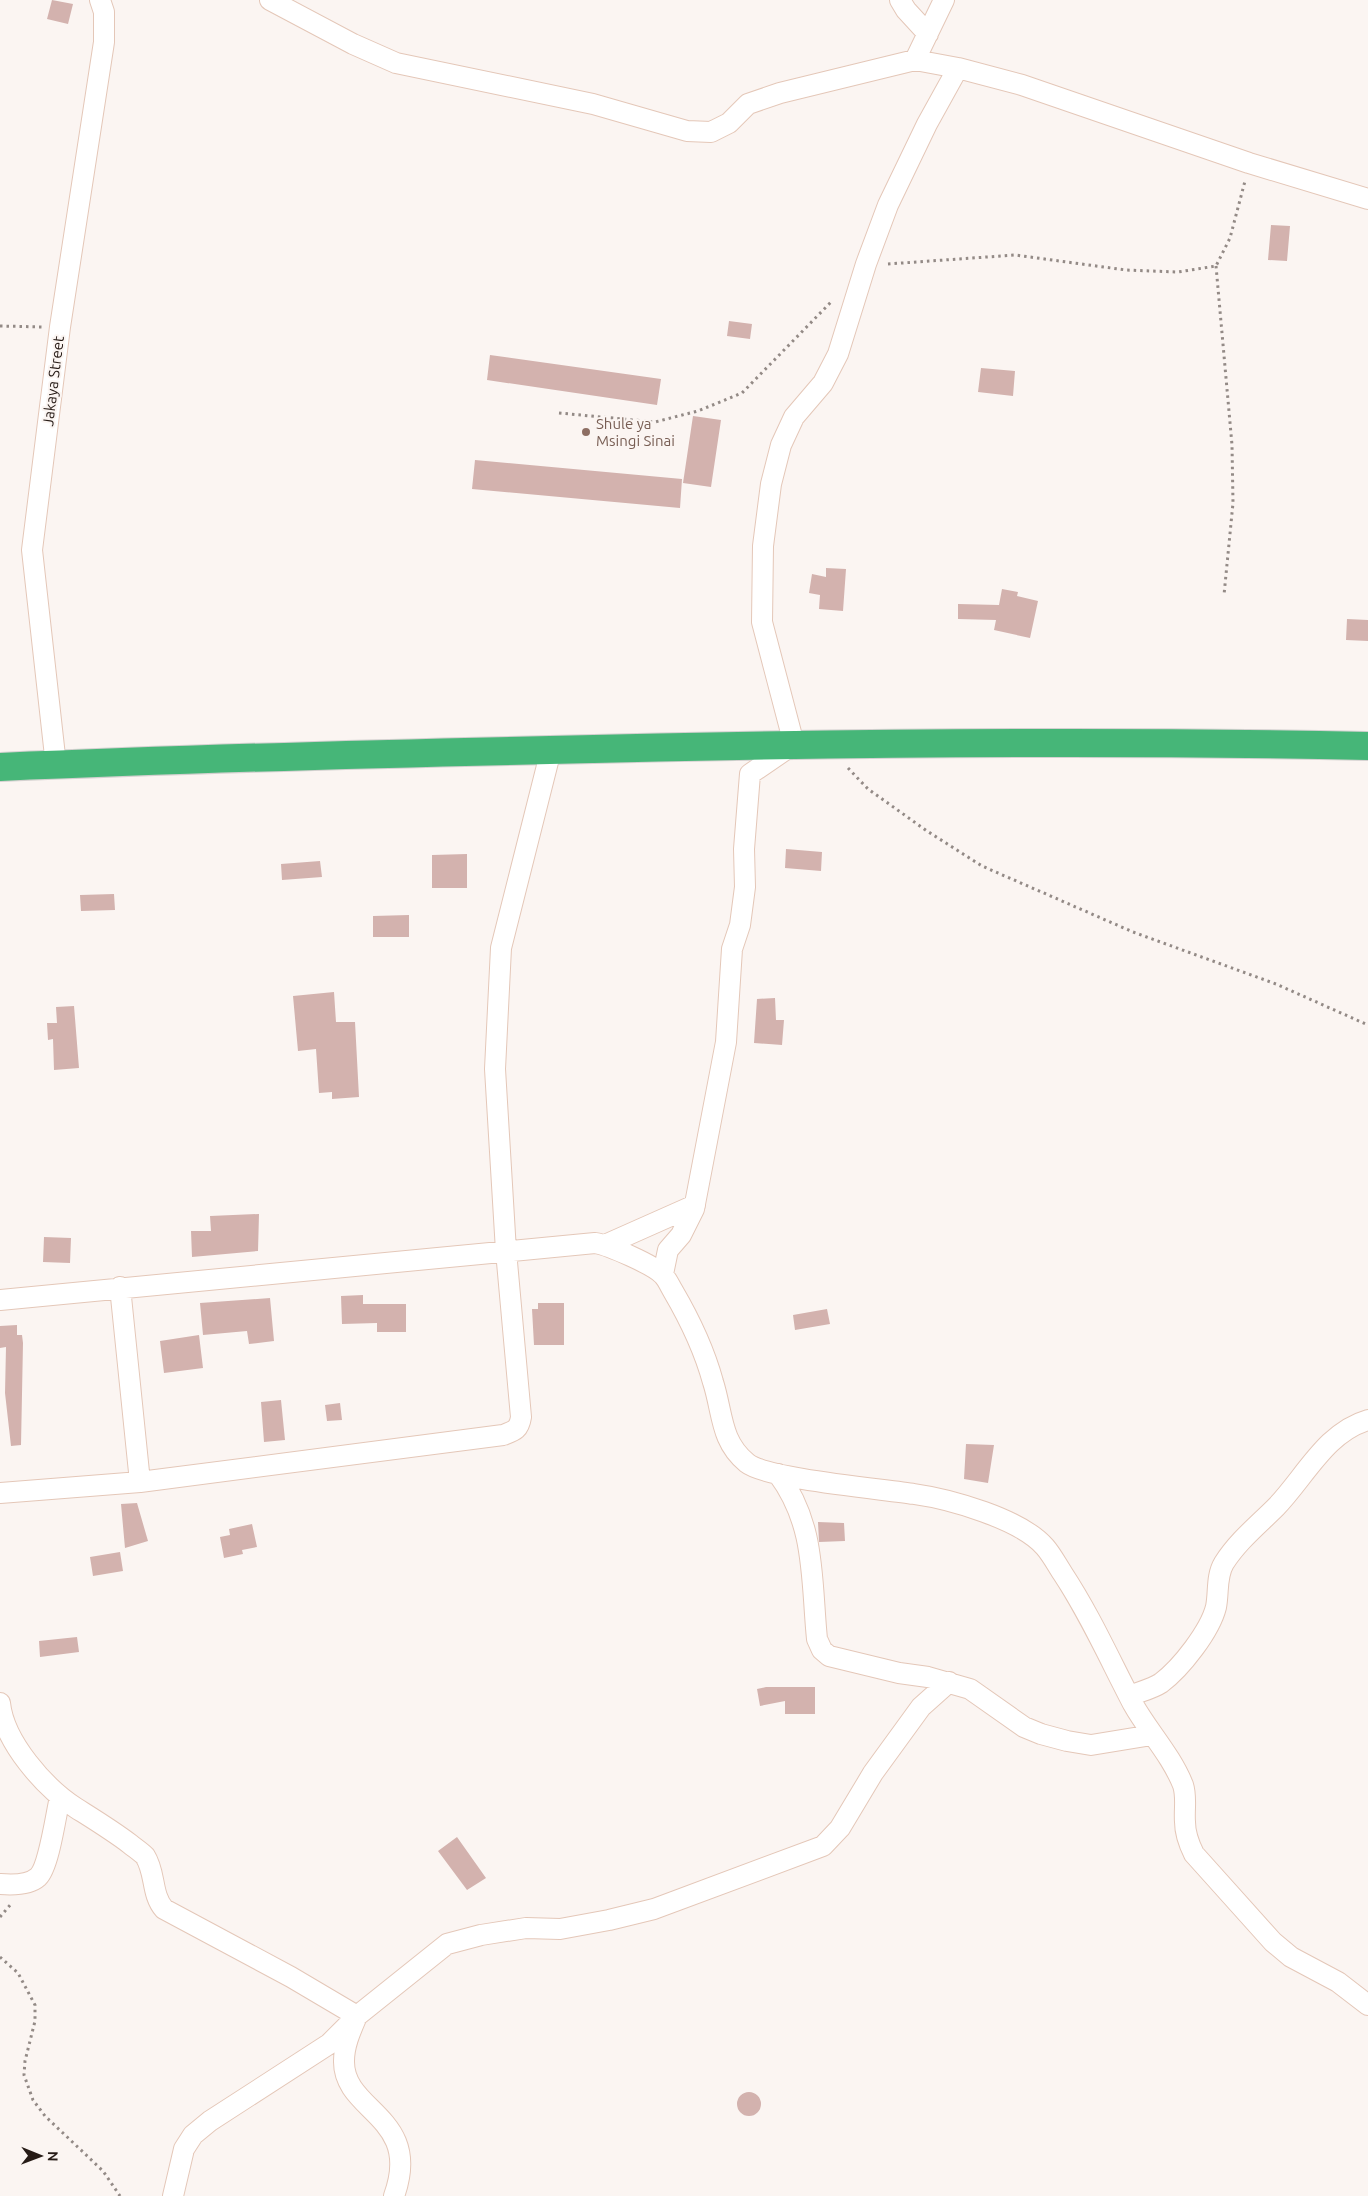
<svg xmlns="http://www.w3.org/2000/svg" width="1368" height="2196" font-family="Ubuntu,sans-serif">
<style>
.building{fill:#d3b2ae}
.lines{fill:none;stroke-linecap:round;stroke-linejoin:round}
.minor-casing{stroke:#e4c7b8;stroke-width:22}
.trunk-casing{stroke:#d4d1d0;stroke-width:30}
.path{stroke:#938a86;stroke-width:3;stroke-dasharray:2.5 4;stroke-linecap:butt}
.minor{stroke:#fff;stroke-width:20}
.trunk{stroke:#46b678;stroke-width:28}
.education-dot{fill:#8d6e63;stroke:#fbf5f2;stroke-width:2}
.labels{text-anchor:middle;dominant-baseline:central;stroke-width:4;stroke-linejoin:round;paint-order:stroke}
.street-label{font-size:15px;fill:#261b16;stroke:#fbf5f2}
.education-label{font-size:15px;fill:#785e54;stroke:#fbf5f2;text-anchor:start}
</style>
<rect width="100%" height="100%" fill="#fbf5f2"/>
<!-- building -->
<path class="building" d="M52,0l21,4 -5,20 -21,-5z
M1271,225l19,1 -3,35 -19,-1z
M729,321l23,3 -2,15 -23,-3z
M490,355l171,24 -4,26 -170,-25z
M981,368l34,3 -2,25 -35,-4z
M693,416l28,4 -10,67 -28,-4z
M475,460l207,19 -2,29 -208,-19z
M826,568l20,1 -3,42 -24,-2 1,-14 -11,-2 3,-19 14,3z
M1002,589l16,3 -1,4 21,5 -8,37 -36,-8 2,-10 -38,-1v-15l41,1z
M1347,619l21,1v21l-22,-1z
M786,849l36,3 -1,19 -36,-3z
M467,854v34h-35v-33z
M320,861l2,16 -40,3 -1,-16z
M114,894l1,16 -34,1 -1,-16z
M409,915v22h-36v-21z
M334,992l2,30h19l4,75 -27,2v-7l-13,1 -3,-44 -18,2 -5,-55z
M775,998l1,22h8l-2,25 -28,-2 3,-44z
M74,1006l5,62 -25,2 -1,-31 -5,1 -1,-17h10l-1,-16z
M259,1214l-1,37 -66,6 -1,-26h20l-1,-15z
M44,1237l27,1 -1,25 -27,-1z
M363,1295v9h43v28h-29v-9l-35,1 -1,-28z
M270,1298l4,43 -25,3 -2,-13 -44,4 -3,-32z
M538,1303h26v42h-30l-2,-36h6z
M827,1309l3,15 -35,6 -2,-15z
M17,1325v10h5l1,8 -2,102 -10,1 -6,-53 1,-46 -6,1v-22z
M199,1335l4,33 -39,5 -4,-32z
M281,1400l4,40 -21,2 -3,-40z
M340,1403l2,17 -15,1 -2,-16z
M966,1444l28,1 -6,38 -24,-4z
M137,1503l11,38 -23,7 -4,-44z
M818,1522l26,1 1,18 -26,1z
M252,1524l5,23 -15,3 1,4 -19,4 -4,-21 10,-2 -1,-6z
M120,1552l3,19 -30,5 -3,-19z
M77,1637l2,15 -39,5 -1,-16z
M766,1687h49v27h-30v-13l-25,5 -3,-17z
M457,1837l29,41 -19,12 -29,-39z
M737 2104a12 12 0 1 1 24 0a12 12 0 1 1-24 0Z"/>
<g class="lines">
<!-- minor casing -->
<g class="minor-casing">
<path id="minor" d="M270,0l83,44 43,19 197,41 94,27 24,1 18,-9 19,-19 32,-11 135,-33 43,8 64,17 227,78 119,36
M900,0l6,10 22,24
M915,60l29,-60
M56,765l-24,-215 28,-223 44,-285v-30l-4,-12
M605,1245l90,-40
M663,1274l5,-24 13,-15 13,-26 32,-167 6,-93 8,-24 5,-38 -1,-38 6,-75 44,-30 -32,-122 1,-76 8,-62 10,-39 13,-28 29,-34 15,-29 28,-90 22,-59 39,-81 31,-56
M120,1287l20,195
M0,1300l595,-57c13,2 59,22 68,32 4,4 7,11 10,16 17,29 31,58 40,91 10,31 7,59 34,81 20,16 136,26 167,31 36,5 107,25 131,53 7,8 12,18 18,27 27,41 47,86 70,130 15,27 38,51 50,81 4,12 1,24 2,37 0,12 4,22 9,32l79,88 18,15 47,25 30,23
M778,1474c38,51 33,105 39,165l5,11 7,6 70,17 29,4 42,12 54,38 17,7 26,7 24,4 61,-10
M0,1493l140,-11 363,-47c11,-4 16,-5 18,-18l-15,-166 -11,-182 6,-121 50,-198
M1129,1696c10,-4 23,-7 32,-13 20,-15 49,-52 55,-76 3,-15 0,-31 8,-44 14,-22 34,-38 52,-56 29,-30 50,-75 92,-87
M0,1703c4,39 45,85 76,105 19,12 37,23 54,36 5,4 11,8 15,12 11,17 6,38 19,53l127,68 66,39c-6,14 -13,29 -13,45 -1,51 79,55 50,135
M0,1884c12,1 29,1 38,-7 11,-10 18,-63 22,-80
M173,2196l11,-47 9,-14 17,-14 119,-77 28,-28 90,-72 34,-9 45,-7 34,1 49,-9 45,-11 169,-63 17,-18 33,-55 48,-66 28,-25"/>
</g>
<!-- trunk casing -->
<g class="trunk-casing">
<path id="trunk" d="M0,767c183,-8 366,-13 550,-17 273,-7 545,-10 818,-4"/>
</g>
<!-- path -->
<path class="path" d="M888,264l127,-9 111,15 52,2 38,-6 14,-28 15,-57
M1216,266l16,179 1,58 -9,92
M0,326l42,1
M559,413l96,9 43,-11 44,-18 90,-92
M848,768l20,21 59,42 55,35 151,66 143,52 92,41
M0,1917l11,-13
M0,1957l18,16 17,32v16l-10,40 -1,14 9,25 12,16 58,55 17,25"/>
<!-- minor -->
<use href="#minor" class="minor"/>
<!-- trunk -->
<use href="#trunk" class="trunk"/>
</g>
<!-- markers -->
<circle class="education-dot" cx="586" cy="432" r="5"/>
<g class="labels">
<!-- street labels -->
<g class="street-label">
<text transform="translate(53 381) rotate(-83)">Jakaya Street</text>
</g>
<!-- education labels -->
<g class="education-label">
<text x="596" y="423">Shule ya<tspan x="596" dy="17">Msingi Sinai</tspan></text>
</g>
</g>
<!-- north arrow -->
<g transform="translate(40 2156) rotate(91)" stroke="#fbf5f2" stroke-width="4" paint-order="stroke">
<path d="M0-4L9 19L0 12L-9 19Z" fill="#261b16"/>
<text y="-8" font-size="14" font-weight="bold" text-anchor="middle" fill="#261b16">N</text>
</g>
</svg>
